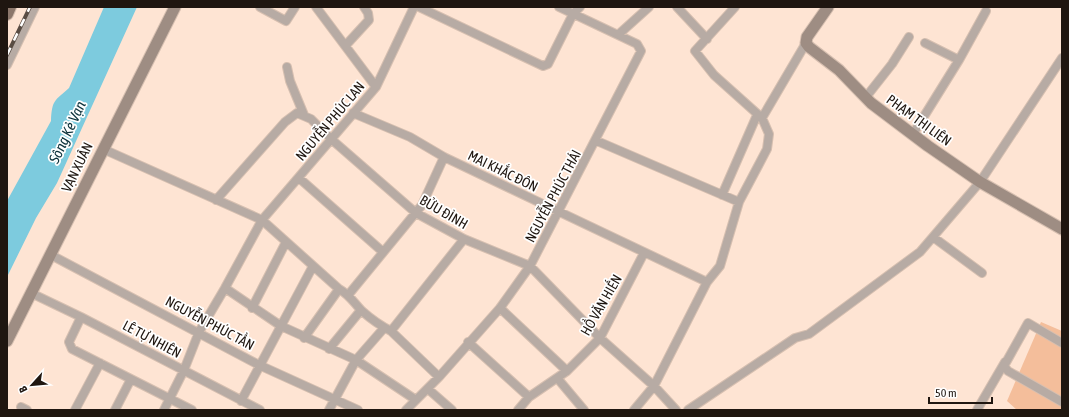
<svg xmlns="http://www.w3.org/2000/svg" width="1069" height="417" font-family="'Asap Condensed',sans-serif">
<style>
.green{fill:#f4be9b}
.water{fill:#7dcbde}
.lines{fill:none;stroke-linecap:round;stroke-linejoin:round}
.street-casing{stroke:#d6bfb0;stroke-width:10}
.secondary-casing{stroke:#d6bfb0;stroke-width:13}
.primary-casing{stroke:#d6bfb0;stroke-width:14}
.street{stroke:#b7aba4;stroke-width:8}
.secondary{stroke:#9e8d83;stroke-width:11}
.primary{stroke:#8c776b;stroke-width:12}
.rail-casing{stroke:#594c43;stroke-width:4}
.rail{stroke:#fff;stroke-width:2.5;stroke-dasharray:8;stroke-linecap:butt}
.labels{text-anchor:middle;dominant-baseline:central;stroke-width:3.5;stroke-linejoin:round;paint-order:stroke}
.street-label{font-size:14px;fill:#1f1610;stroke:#fff}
.water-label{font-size:15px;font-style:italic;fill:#0c323b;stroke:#fff}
</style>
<rect width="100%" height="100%" fill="#fee4d3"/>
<!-- green -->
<path class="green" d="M1041,322l21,9v79h-45l-10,-9z"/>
<!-- water -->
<path class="water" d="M104,7h33l-80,176 -21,35 -29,59v-76l44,-80c1,-22 4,-20 18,-33z"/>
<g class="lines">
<!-- street casing -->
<g class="street-casing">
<path id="street" d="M260,7l26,14 9,-14
M316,7l60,80
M419,7l124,59 5,-2 25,-50 7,-7
M677,7l30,32
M619,34l30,-27
M346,45l23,-25 -1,-7 -4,-6
M959,60l27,-49
M7,65l28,-58
M287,67l3,14 14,34
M866,97l26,-33 17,-27
M353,113l57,24 34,20 263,125
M762,118l44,-75
M913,134l46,-74 -34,-17
M597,141l142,61
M103,149l159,71 77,69c11,6 15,14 23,22 9,8 19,15 29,20l48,46
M299,178l84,74
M722,195l35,-80
M216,200l69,-78 12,-9 14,6 20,20 85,74 48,26 66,27 70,72 54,48 22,24
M933,237l49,36
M51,255l208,110 99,45
M225,288l56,38 75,34 60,40
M31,293l50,24 179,93
M349,294l73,-89 22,-48
M252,308l34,-66
M500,308l67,63
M81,317l-12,25 3,7 120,61
M391,331l73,-92
M304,338l35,-49
M468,342l61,55
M1062,343l-34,-20 -24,43 4,5 54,31
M329,349l32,-39
M558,379l26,31
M428,389l24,21
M241,401l72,-135
M21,407l6,3
M75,410l25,-47
M115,410l16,-31
M164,410l20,-40 15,-38 26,-44 37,-68 114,-133 38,-80
M329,410l27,-50 28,-32
M406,410l33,-33 61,-69 30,-42 109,-211 2,-4 -4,-7 -78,-37
M518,410l11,-13 38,-26 33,-33 44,-85
M634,410l20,-24 53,-104 13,-16 19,-64 28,-53 2,-15 -7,-16 -48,-43 -19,-24 40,-44
M688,410l107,-72 14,-4 111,-82 60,-70 82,-124
M977,410l28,-48"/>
</g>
<!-- secondary casing -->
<g class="secondary-casing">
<path id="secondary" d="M828,7l-21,30 -1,6 3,4 30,23 32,33 57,43 52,36 82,47
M7,341l168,-334"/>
</g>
<!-- primary casing -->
<g class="primary-casing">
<path id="primary" d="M7,14l3,-7"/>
</g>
<!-- street -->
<use href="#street" class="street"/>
<!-- secondary -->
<use href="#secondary" class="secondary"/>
<!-- primary -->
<use href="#primary" class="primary"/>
<!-- rail casing -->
<g class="rail-casing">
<path id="rail" d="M7,55l23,-48"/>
</g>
<!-- rail -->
<use href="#rail" class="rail"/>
</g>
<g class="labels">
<!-- street labels -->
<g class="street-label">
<text transform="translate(919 120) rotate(36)">PHẠM THỊ LIÊN</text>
<text transform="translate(330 121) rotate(-50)">NGUYỄN PHÚC LAN</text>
<text transform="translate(77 167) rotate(-64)">VẠN XUÂN</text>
<text transform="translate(503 171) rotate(26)">MAI KHẮC ĐÔN</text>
<text transform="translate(553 196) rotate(-62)">NGUYỄN PHÚC THÁI</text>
<text transform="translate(444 212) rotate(30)">BỬU ĐÌNH</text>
<text transform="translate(601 305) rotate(-60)">HỒ VĂN HIẾN</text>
<text transform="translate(210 323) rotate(28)">NGUYỄN PHÚC TẦN</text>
<text transform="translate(152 339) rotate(28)">LÊ TỰ NHIÊN</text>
</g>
<!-- water labels -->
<g class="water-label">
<text transform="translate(67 132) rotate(-65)">Sông Kẻ Vạn</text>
</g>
</g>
<!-- border -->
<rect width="1069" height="417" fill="none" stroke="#1f1610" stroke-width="16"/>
<!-- north arrow -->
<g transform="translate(32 385) rotate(243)" stroke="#ffffff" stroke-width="3" paint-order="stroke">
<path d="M0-3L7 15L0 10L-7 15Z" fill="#1f1610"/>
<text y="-6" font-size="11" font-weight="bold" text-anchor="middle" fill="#1f1610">B</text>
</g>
<!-- scale -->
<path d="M929 397v6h63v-6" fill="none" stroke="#1f1610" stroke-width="2"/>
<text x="935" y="397" font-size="12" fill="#1f1610" stroke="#ffffff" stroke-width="3" paint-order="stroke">50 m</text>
</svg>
